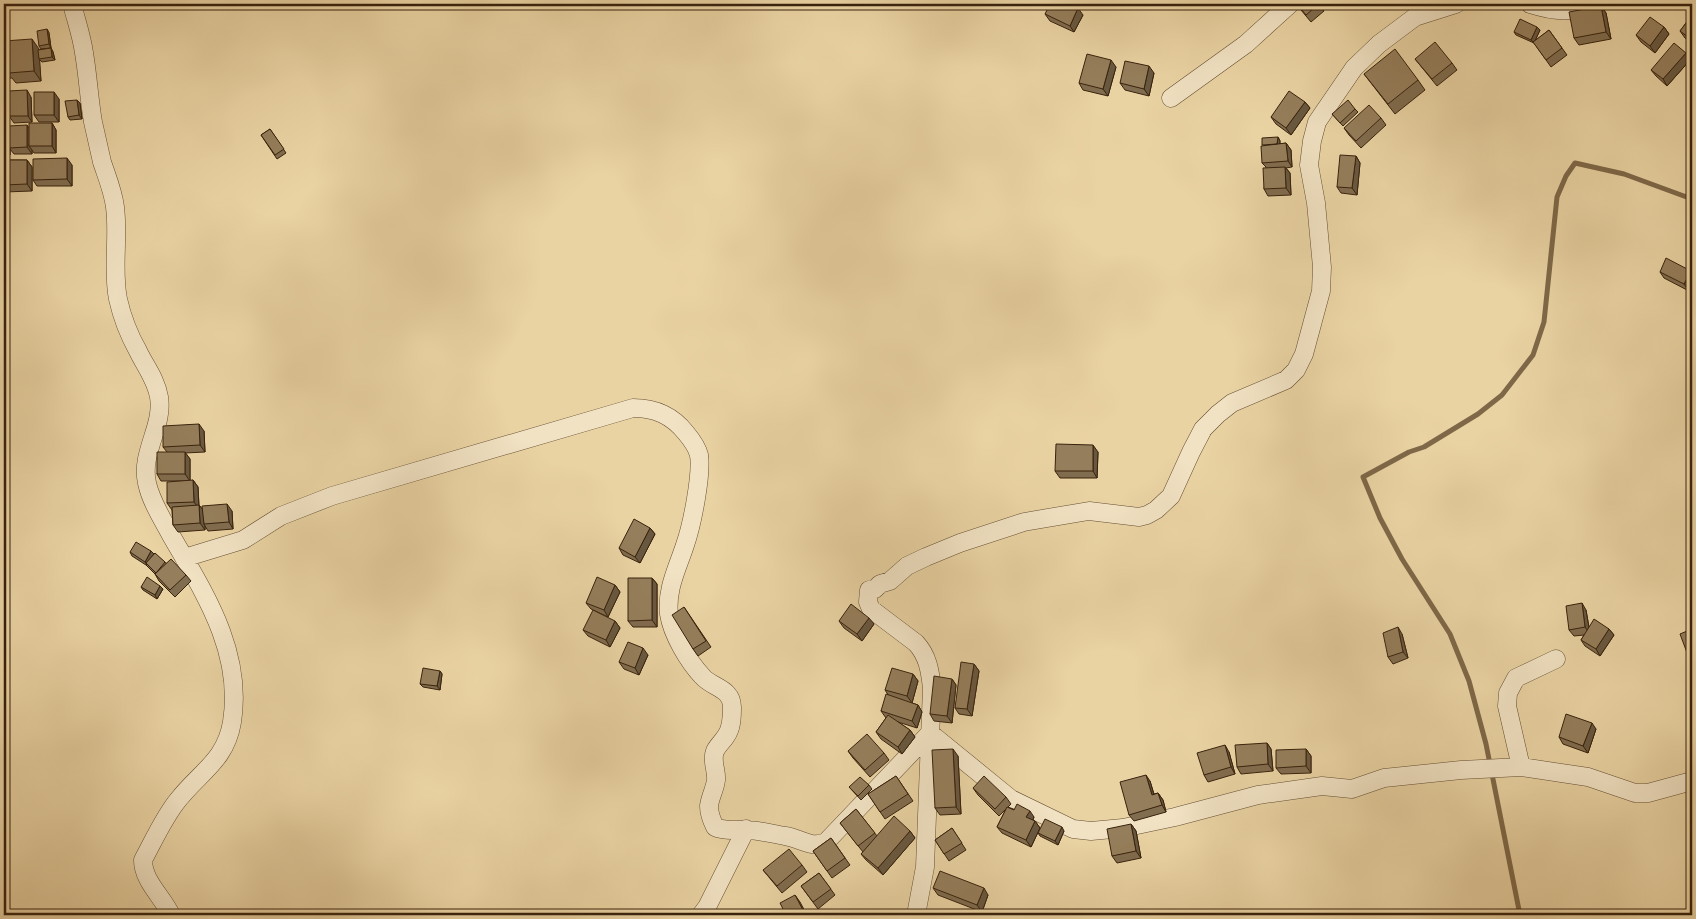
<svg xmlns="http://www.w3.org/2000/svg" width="1696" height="919" font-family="'IM FELL English',serif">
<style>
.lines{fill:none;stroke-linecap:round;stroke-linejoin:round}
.stream{stroke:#7e6848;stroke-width:5}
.minor-casing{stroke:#644e32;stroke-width:19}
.minor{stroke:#f1e2c3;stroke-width:18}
.wall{fill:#806c4e;stroke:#38220d}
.shaded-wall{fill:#685840;stroke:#38220d}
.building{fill:#957e5b;stroke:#38220d}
</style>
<rect width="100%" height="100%" fill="#ead3a3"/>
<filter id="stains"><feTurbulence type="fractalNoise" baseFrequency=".004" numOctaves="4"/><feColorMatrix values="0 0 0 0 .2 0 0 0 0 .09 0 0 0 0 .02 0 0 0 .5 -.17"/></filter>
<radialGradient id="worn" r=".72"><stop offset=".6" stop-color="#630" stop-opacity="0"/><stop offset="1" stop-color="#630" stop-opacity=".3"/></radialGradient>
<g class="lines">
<!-- stream -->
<path class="stream" d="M1520,915l-34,-171 -17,-63 -19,-47 -48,-75 -22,-41 -17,-41 46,-25 15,-5 54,-33 24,-19 31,-40 11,-33 13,-125 9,-21 9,-13 49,11 68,25"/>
<!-- minor casing -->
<g class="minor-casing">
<path id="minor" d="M72,4c4,16 10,33 12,49 4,23 5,46 9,69 3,13 6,27 9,40 5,15 11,29 13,45 4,31 -3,62 3,92 4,18 11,36 20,52 7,15 18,28 21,46 5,29 -19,56 -12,86 4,19 16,37 25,54 33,57 71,115 60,185 -6,38 -32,50 -54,78 -14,17 -24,40 -35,60 0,21 19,36 28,55
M1530,4c25,8 40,9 65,0
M1171,98l75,-54 44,-40
M184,558l59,-18 38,-24 51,-20 301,-88c22,0 39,7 53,25 5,6 11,14 13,22 3,20 -7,70 -14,90 -7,22 -19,44 -16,69 3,20 19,47 33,62 10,12 30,12 30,31 0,9 0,21 -6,29 -3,5 -8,9 -11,15 -4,10 2,19 1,29 -1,9 -6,17 -7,26 0,7 3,15 6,21 11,5 20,2 31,3 13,0 26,4 39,6 15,2 26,13 41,6l104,-109 81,66 62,30 18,2 32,-3 52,-11 83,-22 64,-9 30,3 32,-11 77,-8 60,-3 67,10 47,16h13l44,-12
M1521,767l-14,-61 1,-13 8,-15 40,-19
M701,915l6,-8 39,-78
M916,915l9,-48 7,-179c-2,-17 -4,-32 -16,-45l-45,-34 -3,-7 1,-12 6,-1 5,-5 10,-3 17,-15 19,-9 34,-14 64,-21 65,-11 50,6 8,-2 9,-5 15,-14 20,-44 12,-23 15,-15 14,-11 54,-23 10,-10 8,-16 17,-63 1,-24 -6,-64 -7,-38 3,-24 5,-19 37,-54 25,-24 36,-27 41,-13"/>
</g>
<!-- minor -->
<use href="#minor" class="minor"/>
</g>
<!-- wall -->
<path class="wall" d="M1296,4h22l6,7 -13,11z
M1601,6l5,7 5,26 -32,6 -5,-7z
M1045,14l38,1 -9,17 -24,-11z
M1692,15v28l-7,-5 -5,-7z
M1664,27l5,7 -14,19 -14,-11 -5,-7z
M47,29l2,4 2,15 -10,1 -2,-3z
M1540,30l-5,11 14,-11 18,25 -16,12 -17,-24 -18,-8 -2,-3z
M4,41l35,8v1l12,-2 2,4 2,8 -13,2 -3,-3 2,22 -25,2 -4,-5h-8z
M1686,53l5,6 -24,27 -11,-10 -5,-6z
M1415,59l37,4 5,7 -20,16z
M1116,67l-8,29 -25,-6 -4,-7z
M1154,73l-5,23 -24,-6 -5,-7z
M1364,74l54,6 7,10 -30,24z
M31,97l1,25 -18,1 -5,-7z
M4,98l3,5 2,23h-3l3,3h20l23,-6 4,7v23h-22l-2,-3v4h-18l-4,-5v6h-6z
M59,99v23h-20l-5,-7z
M77,100l3,3 2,16 -12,1 -2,-3z
M1305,102l5,6 -19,27 -15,-11 -5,-7z
M1355,109l3,3 -15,14 -11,-12z
M1381,118l5,7 -25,23 -12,-13 -5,-7z
M270,129l16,24 -9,6 -16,-24z
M1278,137l2,4v3l6,-1 5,7 1,17 -6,1 4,5 1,22 -23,1 -4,-7 2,-22 -4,-4z
M1356,156l4,7 -3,32 -16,-2 -4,-6z
M4,160h23l5,7v24l-28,1z
M72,165v21h-35l-4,-6z
M1660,272l32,1v11l-3,7 -25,-13z
M204,431l1,21 -20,1 5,6v22l3,-1 5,7 1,18 3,4 30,2 1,18 -25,2 -3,-5v4l-27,2 -5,-7 -1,-15 -5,-7 18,-22h-24l-4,-7 10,-22 -4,-5z
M1098,452l-1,26h-37l-5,-7z
M650,528l5,6 -15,29 -17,-8 -4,-7z
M151,551l3,3 12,9 20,12 5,6 -16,16 -16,-16 -4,-7 -9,-9 -14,-9 -2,-4z
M652,578l5,6v43h-24l-5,-6z
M615,585l5,7 -12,25 -17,-8 -5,-6z
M160,586l3,3 -6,10 -14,-9 -2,-3z
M684,607l27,40 -13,9 -5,-7z
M1586,610l3,17 20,2 5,6 -14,21 -15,-10 -4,-6 3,-5 -10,1 -5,-6z
M615,621l5,7 -10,19 -22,-11 -5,-6z
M839,621l35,3 -12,17 -18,-13z
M1402,634l6,24 -15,6 -5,-7z
M648,655l-9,20 -15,-6 -5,-7z
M974,664l5,7 -7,45 -13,-2 -4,-6z
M440,671l2,3 -2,16 -17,-3 -3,-3z
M913,674l5,7 -6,22 6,2 4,7 -5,16 -19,-6 12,8 5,7 -13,17 -21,-15 -5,-7 10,-14 -5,-7 8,-15 -4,-6z
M952,679l4,6 -4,38 -18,-2 -4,-7z
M1596,729l-8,24 -25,-9 -4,-7z
M1267,743l4,6 2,22 -32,3 -4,-7z
M1306,749l5,7v17l-30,1 -5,-6z
M848,751l36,2 5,7 -19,17 -17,-19z
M1229,752l6,22 -27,8 -4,-7z
M958,756l3,58 -21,1 -5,-7z
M896,776l17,25 -28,18 -17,-25z
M1150,781l4,13 4,-1 5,7 3,12 -32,9 -5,-6z
M869,785l3,4 -11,11 -12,-13z
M973,788l33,9 5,7 -3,3 26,10 -1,3 2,1 5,7 -9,19 -29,-14 -5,-6 9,-18 -7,7 -21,-21z
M856,809l21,27 33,-5 5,7 -32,37 -17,-15 -5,-6 2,-2 -23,-29z
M1131,824l5,7 5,27 -24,5 -5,-7z
M952,828l14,22 -17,11 -14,-21z
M1064,831l-6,14 -18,-9 -2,-3z
M831,838l19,27 -18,13 -19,-27z
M802,865l5,7 -25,21 -19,-23z
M819,873l16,22 -17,14 -17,-23z
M933,888l55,7 -6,17 -44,-17z"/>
<!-- shaded-wall -->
<path class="shaded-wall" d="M1601,6l5,7 5,26 -5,-7z
M1078,8l5,7 -9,17 -4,-6z
M1537,27l3,3 -6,13 -3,-3z
M1664,27l5,7 -14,19 -5,-7z
M47,29l2,4 2,15 -2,-4z
M32,39l7,10 2,32 -7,-10z
M51,48l2,4 2,8 -3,-3z
M1686,53l5,6 -24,27 -4,-7z
M1111,60l5,7 -8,29 -5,-7z
M1149,66l5,7 -5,23 -5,-7z
M27,90l4,7 1,25 -4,-6z
M54,92l5,7v23l-5,-7z
M4,98l3,5 2,23 -5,-7z
M77,100l3,3 2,16 -3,-4z
M1305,102l5,6 -19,27 -5,-7z
M52,123l4,7v23l-4,-7z
M5,124l5,7v24l-5,-7z
M27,125l5,7 -3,14 3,4v4l-5,-7z
M1278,137l2,4 -1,8 -2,-3z
M1286,143l5,7 1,17 -4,-6z
M1356,156l4,7 -3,32 -5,-7z
M67,158l5,7v21l-5,-7z
M27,160l5,7v24l-5,-7z
M1285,167l5,6 1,22 -5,-7z
M1691,271l1,2v11l-3,7 -5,-7z
M199,424l5,7 1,21 -5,-7z
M1093,445l5,7 -1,26 -4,-7z
M185,452l5,7v22l-5,-7z
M193,480l5,7 1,22 -5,-7z
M227,504l5,7 1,18 -4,-7z
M199,505l5,6v13l1,2v4l-5,-7z
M650,528l5,6 -15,29 -5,-6z
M151,551l3,3 -7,11 -2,-3z
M652,578l5,6v43l-5,-7z
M615,585l5,7 -12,25 -4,-7z
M160,586l3,3 -6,10 -2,-4z
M1582,603l4,7 4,24 -5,-7z
M869,618l5,6 -12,17 -5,-7z
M615,621l5,7 -10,19 -4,-7z
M1398,627l4,7 6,24 -5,-6z
M1609,629l5,6 -14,21 -4,-7z
M643,648l5,7 -9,20 -4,-7z
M974,664l5,7 -7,45 -5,-7z
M440,671l2,3 -2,16 -3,-4z
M913,674l5,7 -6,22 -5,-7z
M952,679l4,6 -4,38 -5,-7z
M918,705l4,7 -5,16 -5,-7z
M1592,723l4,6 -8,24 -5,-7z
M910,730l5,7 -13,17 -4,-7z
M1267,743l4,6 2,22 -5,-7z
M1225,745l4,7 6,22 -4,-7z
M953,749l5,7 3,58 -5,-7z
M1306,749l5,7v17l-5,-7z
M1146,775l4,6 6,21 -4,-7z
M1158,793l5,7 3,12 -4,-7z
M1030,811l4,6 -3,7 -5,-7z
M1035,821l5,7 -9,19 -5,-7z
M1131,824l5,7 5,27 -5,-7z
M1062,827l2,4 -6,14 -3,-4z
M910,831l5,7 -32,37 -5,-7z
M984,888l4,7 -6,17 -5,-7z
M795,895l5,7 7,13 -2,-1z"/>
<!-- building -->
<path class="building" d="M1050,4h19l9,4 -8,18 -25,-12z
M1297,4h22l-13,11z
M1601,6l5,26 -32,6 -5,-26z
M1692,15v25l-12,-9z
M1650,17l14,10 -14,19 -14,-11z
M1520,19l17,8 -6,13 -17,-8z
M47,29l2,15 -10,2 -2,-15z
M1549,30l13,18 -16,12 -13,-18z
M32,39l2,32 -25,2v-6l-5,1v-27z
M1435,42l17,21 -20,16 -17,-20z
M1674,43l12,10 -23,26 -12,-9z
M51,48l1,9 -13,2 -1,-9z
M1395,49l23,31 -30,24 -24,-30z
M1087,54l24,6 -8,29 -24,-6z
M1125,61l24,5 -5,23 -24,-6z
M27,90l1,26h-19l-1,-25z
M1289,91l16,11 -19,26 -15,-11z
M34,92h20v23h-20z
M77,100l2,15 -11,2 -3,-16z
M1348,100l7,9 -15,14 -8,-9z
M1369,105l12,13 -25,23 -12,-13z
M29,123h23v23h-23z
M4,124h1v24h-1z
M27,125v22l-18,1v-22z
M270,129l14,20 -9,6 -14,-20z
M1278,137l-1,7 -15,1v-7z
M1286,143l2,18 -26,2 -1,-17z
M1340,155l16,1 -4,32 -15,-1z
M67,158v21l-34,1v-21z
M4,160h23v24l-23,1z
M1285,167l1,21 -22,1 -1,-21z
M1666,258l25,13 -7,13 -24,-12z
M199,424l1,21 -37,2v-21z
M1056,444l37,1v26h-38z
M157,452h28v22h-28z
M193,480l1,22 -27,1v-21z
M227,504l2,18 -25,2 -2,-18z
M199,505l1,18 -27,2 -1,-18z
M634,519l16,9 -15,29 -16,-9z
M136,542l15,9 -6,11 -15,-10z
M155,553l10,9 -9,11 -10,-10z
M171,559l15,16 -16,15 -15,-16z
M147,577l13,9 -5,9 -14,-8z
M597,577l18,8 -11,25 -18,-7z
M628,578h24v42l-24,1z
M1582,603l3,24 -16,3 -3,-24z
M851,604l18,14 -12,16 -18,-13z
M684,607l22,34 -13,8 -21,-34z
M593,610l22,11 -9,19 -23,-10z
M1594,619l15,10 -13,20 -15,-9z
M1398,627l5,25 -15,5 -5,-24z
M1692,629v28l-3,1 -9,-24z
M628,642l15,6 -8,20 -16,-6z
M961,662l13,2 -7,45 -12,-1z
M423,668l17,3 -3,15 -17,-2z
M892,668l21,6 -6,22 -22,-6z
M934,676l18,3 -5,37 -17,-2z
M886,694l32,11 -6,16 -31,-10z
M1566,714l26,9 -9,23 -24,-9z
M888,715l22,15 -12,17 -22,-15z
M867,734l17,19 -19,17 -17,-19z
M1267,743l1,21 -31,3 -2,-22z
M1225,745l6,22 -27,8 -7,-22z
M953,749l3,58 -21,1 -3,-58z
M1306,749v17l-30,2v-18z
M1146,775l6,20 6,-2 4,12 -33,10 -9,-33z
M896,776l12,18 -28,18 -12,-18z
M984,776l22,21 -11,12 -22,-21z
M860,777l9,8 -11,11 -9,-9z
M1017,804l13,7 -4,6 9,4 -9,19 -29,-13 10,-20 7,3z
M856,809l19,24 -17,13 -18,-23z
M894,816l16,15 -32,37 -17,-14z
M1045,819l17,8 -7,14 -17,-8z
M1131,824l5,27 -24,5 -5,-27z
M952,828l10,15 -18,11 -9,-14z
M831,838l14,20 -18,13 -14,-20z
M789,849l13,16 -25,21 -14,-16z
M940,871l44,17 -7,17 -44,-17z
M819,873l12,16 -18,13 -12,-16z
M795,895l10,19 -3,1h-16l-6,-12z"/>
<!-- margin -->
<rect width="1696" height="919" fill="none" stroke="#ead3a3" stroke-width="20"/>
<rect x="5" y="5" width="1686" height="909" fill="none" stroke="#38220d" stroke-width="2.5"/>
<rect x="10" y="10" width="1676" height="899" fill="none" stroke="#38220d"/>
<rect width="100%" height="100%" filter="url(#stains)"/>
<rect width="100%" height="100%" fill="url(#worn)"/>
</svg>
